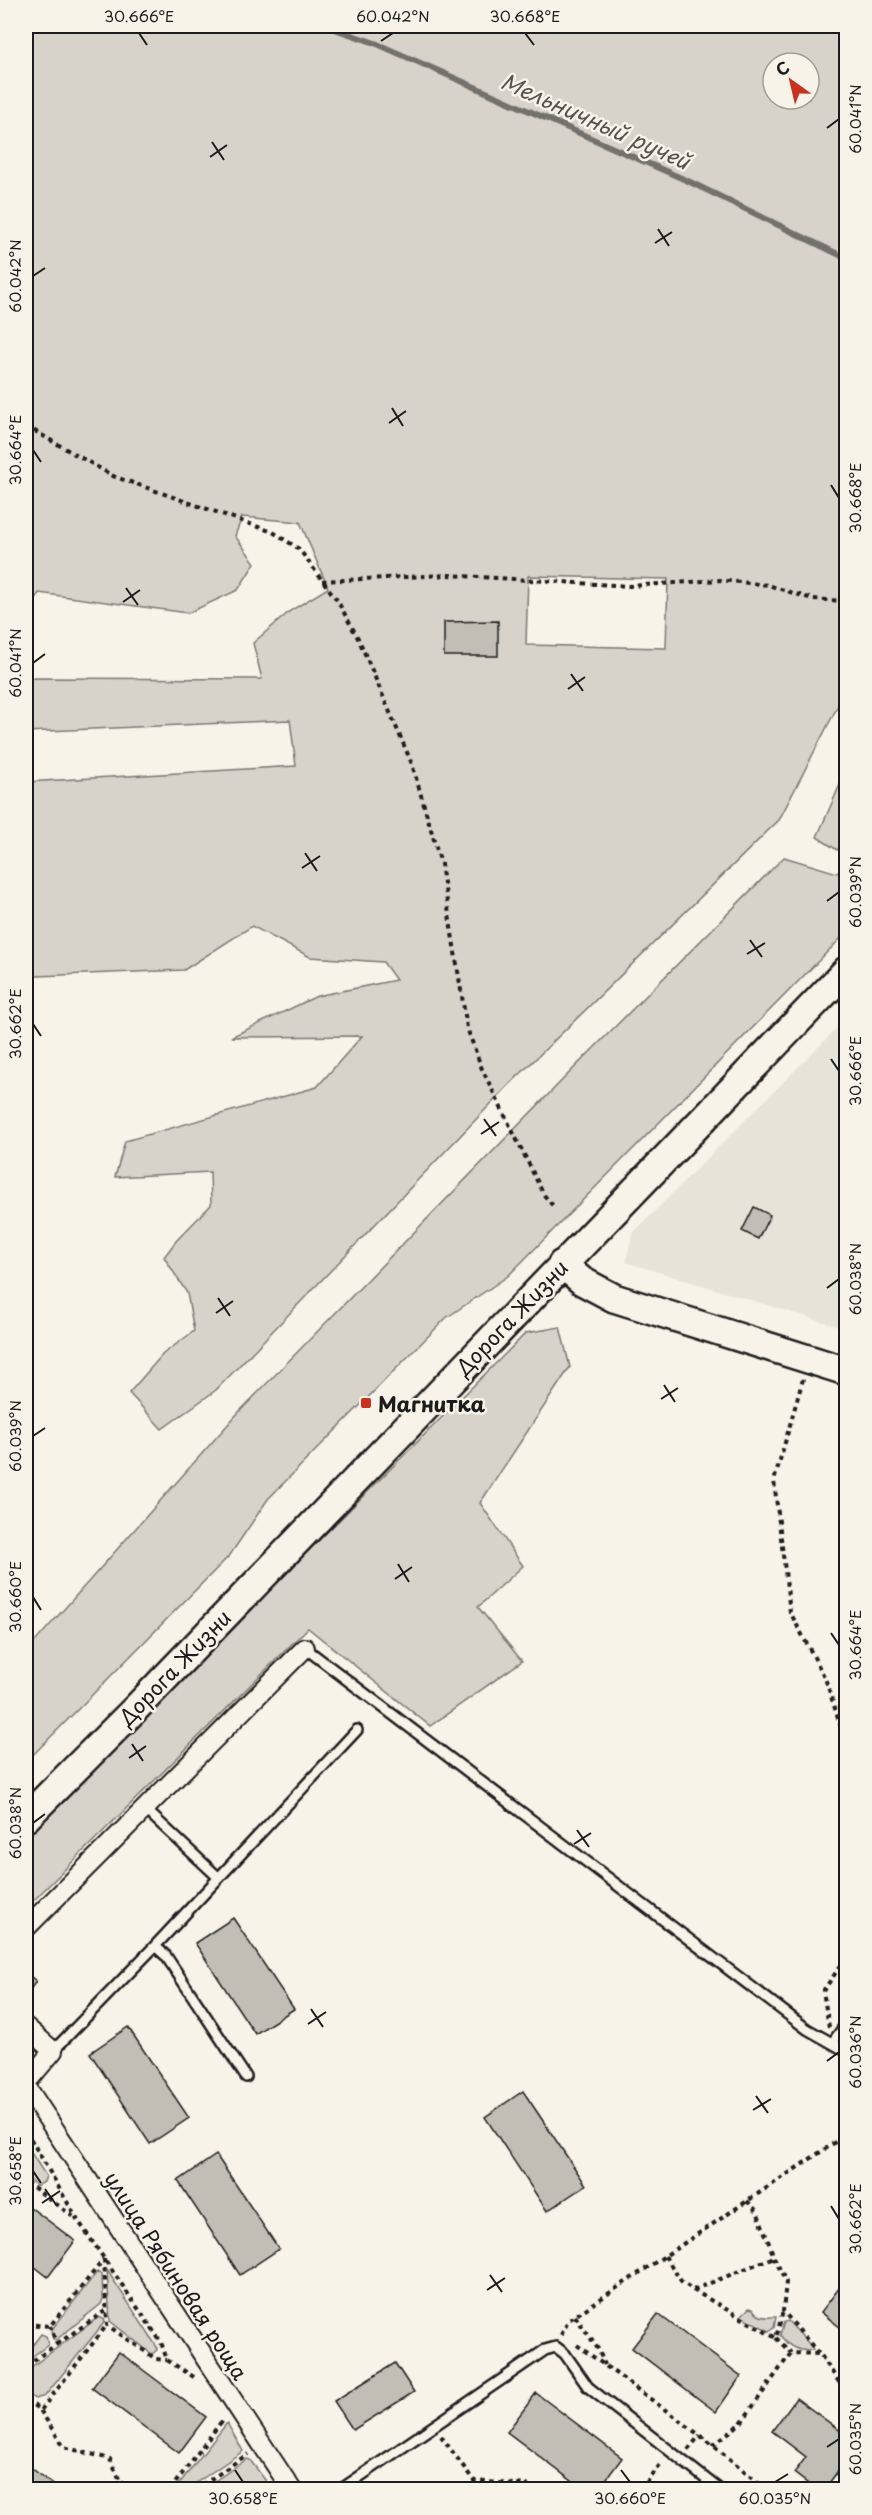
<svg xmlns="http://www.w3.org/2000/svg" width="872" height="2515" font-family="'Playpen Sans',sans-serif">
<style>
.built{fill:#e6e3d9}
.green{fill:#d7d3cb;stroke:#7a7874;stroke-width:1.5;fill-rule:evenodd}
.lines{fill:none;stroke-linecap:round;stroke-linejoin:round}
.stream{stroke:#72716c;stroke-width:6}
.building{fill:#c0beb5;stroke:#1c1c1c;stroke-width:1.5}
.service-casing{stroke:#1c1c1c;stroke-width:14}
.minor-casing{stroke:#1c1c1c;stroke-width:22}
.secondary-casing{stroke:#1c1c1c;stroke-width:32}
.path{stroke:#1c1c1c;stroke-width:4;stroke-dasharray:4.5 4.5;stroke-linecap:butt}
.service{stroke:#f7f3e8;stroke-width:9}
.minor{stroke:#f7f3e8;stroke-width:18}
.secondary{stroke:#f7f3e8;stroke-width:27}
.ticks{fill:none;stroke:#1c1c1c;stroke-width:2}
.poi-dot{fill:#c8321e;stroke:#f7f3e8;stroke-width:2}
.labels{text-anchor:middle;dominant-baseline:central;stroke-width:5;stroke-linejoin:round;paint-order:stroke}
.street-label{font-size:21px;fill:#1c1c1c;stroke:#f7f3e8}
.poi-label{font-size:21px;font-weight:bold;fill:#1c1c1c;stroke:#f7f3e8;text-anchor:start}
.water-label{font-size:22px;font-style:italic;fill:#565452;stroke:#f7f3e8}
.neatline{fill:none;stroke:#1c1c1c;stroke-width:2}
.ticks-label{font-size:15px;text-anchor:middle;fill:#1c1c1c}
</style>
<rect width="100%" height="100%" fill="#f7f3e8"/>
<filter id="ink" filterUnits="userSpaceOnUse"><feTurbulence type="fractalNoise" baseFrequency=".0167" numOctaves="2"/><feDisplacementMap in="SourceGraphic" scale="12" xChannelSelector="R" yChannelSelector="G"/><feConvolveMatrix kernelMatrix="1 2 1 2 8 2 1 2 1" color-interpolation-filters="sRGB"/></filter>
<g filter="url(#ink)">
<!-- built -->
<path class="built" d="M846,1019v310l-220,-67 6,-28z"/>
<!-- green -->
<path class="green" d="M26,26h820v664l-67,130 -270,265 -293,305 -54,39 -33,-36 34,-39 31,-23 -7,-38 -23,-36 12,-16 35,-36 -1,-33 -95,5 10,-36 192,-54 45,-51 -131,1 86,-41 79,-16 -13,-18 -73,-5 -58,-31 -68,44 -147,6 -11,-7v-187l270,-16 -6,-46 -264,12v-54l236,1 -9,-36 37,-32 38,-23 -28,-66 -58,-5 -7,19 20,27 -17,27 -50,23 -149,-20 -13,18zM773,63h36v36h-36zM528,576l140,3 -2,69 -140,-3z
M846,771v69l-9,10 -20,-13z
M784,857l53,16 9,-9v69l-338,343 -62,42 -178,181 -38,56 -204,207v-110l212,-239 341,-350z
M560,1327l10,40 -90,136 43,63 -45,41 44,54 -92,65 -122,-98 -282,280v-74l500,-501z
M26,2145l20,31 -2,6 -7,4 -11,-9z
M107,2270l50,77v3l-5,4 -42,-33z
M97,2272l5,3 1,24 -2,5 -45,36 -3,-1 -2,-6 2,-5z
M749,2308l4,1c6,10 12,8 23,8l-2,11 -5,3 -28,-15z
M99,2317l6,3 -2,4 -58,72 -10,3 -9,-5v-23z
M788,2321l24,26 1,3c-16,2 -24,-3 -33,-15l4,-13z
M41,2334l5,2 2,9 -22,16v-7z
M227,2423l16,28 -56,38h-12z
M247,2459l3,1 22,29h-69z"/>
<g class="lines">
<!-- stream -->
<path class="stream" d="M326,26l49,17 313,138 158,77"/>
</g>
<!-- building -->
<path class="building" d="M498,621v35h-54v-34z
M754,1207l16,8 -12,24 -16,-8z
M233,1918l61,91 -39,25 -60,-91z
M26,1973l10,8 -10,15z
M128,2027l61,91 -39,26 -60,-91z
M523,2091l63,94 -39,26 -62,-94z
M216,2155l63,94 -39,26 -62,-94z
M26,2204l49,37 -27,36 -22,-17z
M846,2279v53l-25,-20z
M658,2314l83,62 -25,36 -84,-64z
M119,2352l87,65 -27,36 -87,-65z
M395,2363l19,29 -61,38 -19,-29z
M536,2393l86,65 -24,32h-14l-77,-58z
M796,2398l50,37v25l-22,30h-8l-22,-17 12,-16 -34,-26z
M26,2464l34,26h-34z"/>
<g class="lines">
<!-- service casing -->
<g class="service-casing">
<path id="service" d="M305,1648l502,381 39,22
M144,1808l75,70
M155,1946l11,10 80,121
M833,2042l13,-18
M53,2051l102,-105 202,-216
M340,2490l205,-140 11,-3 9,7 23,33 132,103"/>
</g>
<!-- minor casing -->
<g class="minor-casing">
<path id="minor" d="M26,1928l279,-280
M26,2027l27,24 -27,32
M26,2086l266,404"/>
</g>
<!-- secondary casing -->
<g class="secondary-casing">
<path id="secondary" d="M562,1264l20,17 32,17 232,73
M26,1818l108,-108 712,-739"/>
</g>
<!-- path -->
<path class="path" d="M26,426l87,50 160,56 26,17 38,51 22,40 53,124 29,100 26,164 15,41 62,126 10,12
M322,581l125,-6 182,11 91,-6 48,5 44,14 34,2
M803,1379l-29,102 16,131 35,66 21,64
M829,2027l-6,-36 23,-33
M26,2131l51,88 84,123 6,18 27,17
M26,2182l48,35
M747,2201l10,10 17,46 12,25 -3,29 36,43
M665,2256l16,25 12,9 81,-33
M104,2259l3,66 49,34 11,1
M693,2290l83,48 7,-27
M575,2316l23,33 7,16
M26,2324l24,2 54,-67
M561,2335l8,-15 277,-185
M776,2338l15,15
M57,2344l48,-33
M577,2345l136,100 54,45
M26,2366l31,-22 -7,-18
M26,2400l14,10 24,37 46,12 10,22 12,9
M41,2410l66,-85
M441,2436l33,45 53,4v5
M713,2445l28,-22 50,-70 29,1 19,28h7
M688,2450l12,-15
M170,2490l54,-72
M195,2490l53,-36
M641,2490l21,-28
M842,2490l4,-6"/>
<!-- service -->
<use href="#service" class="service"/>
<!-- minor -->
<use href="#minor" class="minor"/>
<!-- secondary -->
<use href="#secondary" class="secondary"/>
</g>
</g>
<!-- ticks -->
<path class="ticks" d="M139,33l8,12M525,33l9,12M381,41l12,-8M827,128l12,-9M212,142l12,18M210,157l17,-12M658,229l11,17M655,243l17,-11M33,276l12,-8M392,408l11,18M389,423l17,-12M33,450l8,12M831,485l8,13M126,588l12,17M123,602l17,-12M33,663l12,-9M571,674l12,17M568,689l17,-12M305,853l12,18M302,868l18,-12M827,901l12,-9M750,940l12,17M747,954l18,-11M33,1024l8,12M831,1059l8,12M484,1119l12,17M481,1134l18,-12M827,1288l12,-9M218,1298l12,18M216,1313l17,-12M664,1385l11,17M661,1399l17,-11M33,1436l12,-8M398,1564l11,18M395,1579l17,-12M33,1597l8,13M831,1633l8,12M132,1744l11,17M129,1758l17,-12M33,1823l12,-9M577,1830l12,17M574,1844l17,-11M311,2009l12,18M308,2024l18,-12M827,2061l12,-9M756,2096l12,17M753,2110l18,-11M33,2171l8,12M45,2189l12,17M42,2203l18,-12M831,2206l8,13M490,2275l12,17M487,2290l18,-12M827,2447l12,-8M235,2470l8,12M621,2470l9,12M775,2482l13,-8"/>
<!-- markers -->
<rect class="poi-dot" x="360" y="1397" width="12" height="12" rx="3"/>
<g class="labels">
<!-- street labels -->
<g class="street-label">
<text transform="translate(511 1317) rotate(-46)">Дорога Жизни</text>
<text transform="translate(174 1667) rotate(-46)">Дорога Жизни</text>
<text transform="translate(177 2275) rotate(57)">улица Рябиновая роща</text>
</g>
<!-- poi labels -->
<g class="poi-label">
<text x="378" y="1403">Магнитка</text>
</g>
<!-- water labels -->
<g class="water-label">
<text transform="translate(596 120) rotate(24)">Мельничный ручей</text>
</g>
</g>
<!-- margin -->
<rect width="872" height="2515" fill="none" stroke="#f7f3e8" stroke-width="66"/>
<!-- north arrow -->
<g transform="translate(791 81) rotate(326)"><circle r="28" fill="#f7f3e8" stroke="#9f9d96" stroke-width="1.5"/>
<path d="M0-4.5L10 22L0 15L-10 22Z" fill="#c8321e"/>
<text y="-9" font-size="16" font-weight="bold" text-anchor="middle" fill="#1c1c1c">С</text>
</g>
<rect x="33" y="33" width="806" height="2449" class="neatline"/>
<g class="ticks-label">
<text x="139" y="22">30.666°E</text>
<text x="393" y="22">60.042°N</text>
<text x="525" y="22">30.668°E</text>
<text transform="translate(856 119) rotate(-90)" y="5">60.041°N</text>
<text transform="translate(16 276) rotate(-90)" y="5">60.042°N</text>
<text transform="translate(16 450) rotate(-90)" y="5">30.664°E</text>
<text transform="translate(856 498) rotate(-90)" y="5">30.668°E</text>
<text transform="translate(16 663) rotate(-90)" y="5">60.041°N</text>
<text transform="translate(856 892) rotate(-90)" y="5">60.039°N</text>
<text transform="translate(16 1024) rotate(-90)" y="5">30.662°E</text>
<text transform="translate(856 1071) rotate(-90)" y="5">30.666°E</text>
<text transform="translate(856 1279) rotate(-90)" y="5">60.038°N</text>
<text transform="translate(16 1436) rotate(-90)" y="5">60.039°N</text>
<text transform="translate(16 1597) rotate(-90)" y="5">30.660°E</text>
<text transform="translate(856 1645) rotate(-90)" y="5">30.664°E</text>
<text transform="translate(16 1823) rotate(-90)" y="5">60.038°N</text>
<text transform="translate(856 2052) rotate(-90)" y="5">60.036°N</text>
<text transform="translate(16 2171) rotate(-90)" y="5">30.658°E</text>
<text transform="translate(856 2219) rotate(-90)" y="5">30.662°E</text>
<text transform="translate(856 2439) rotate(-90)" y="5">60.035°N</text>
<text x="243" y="2504">30.658°E</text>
<text x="630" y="2504">30.660°E</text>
<text x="775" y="2504">60.035°N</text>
</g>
</svg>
